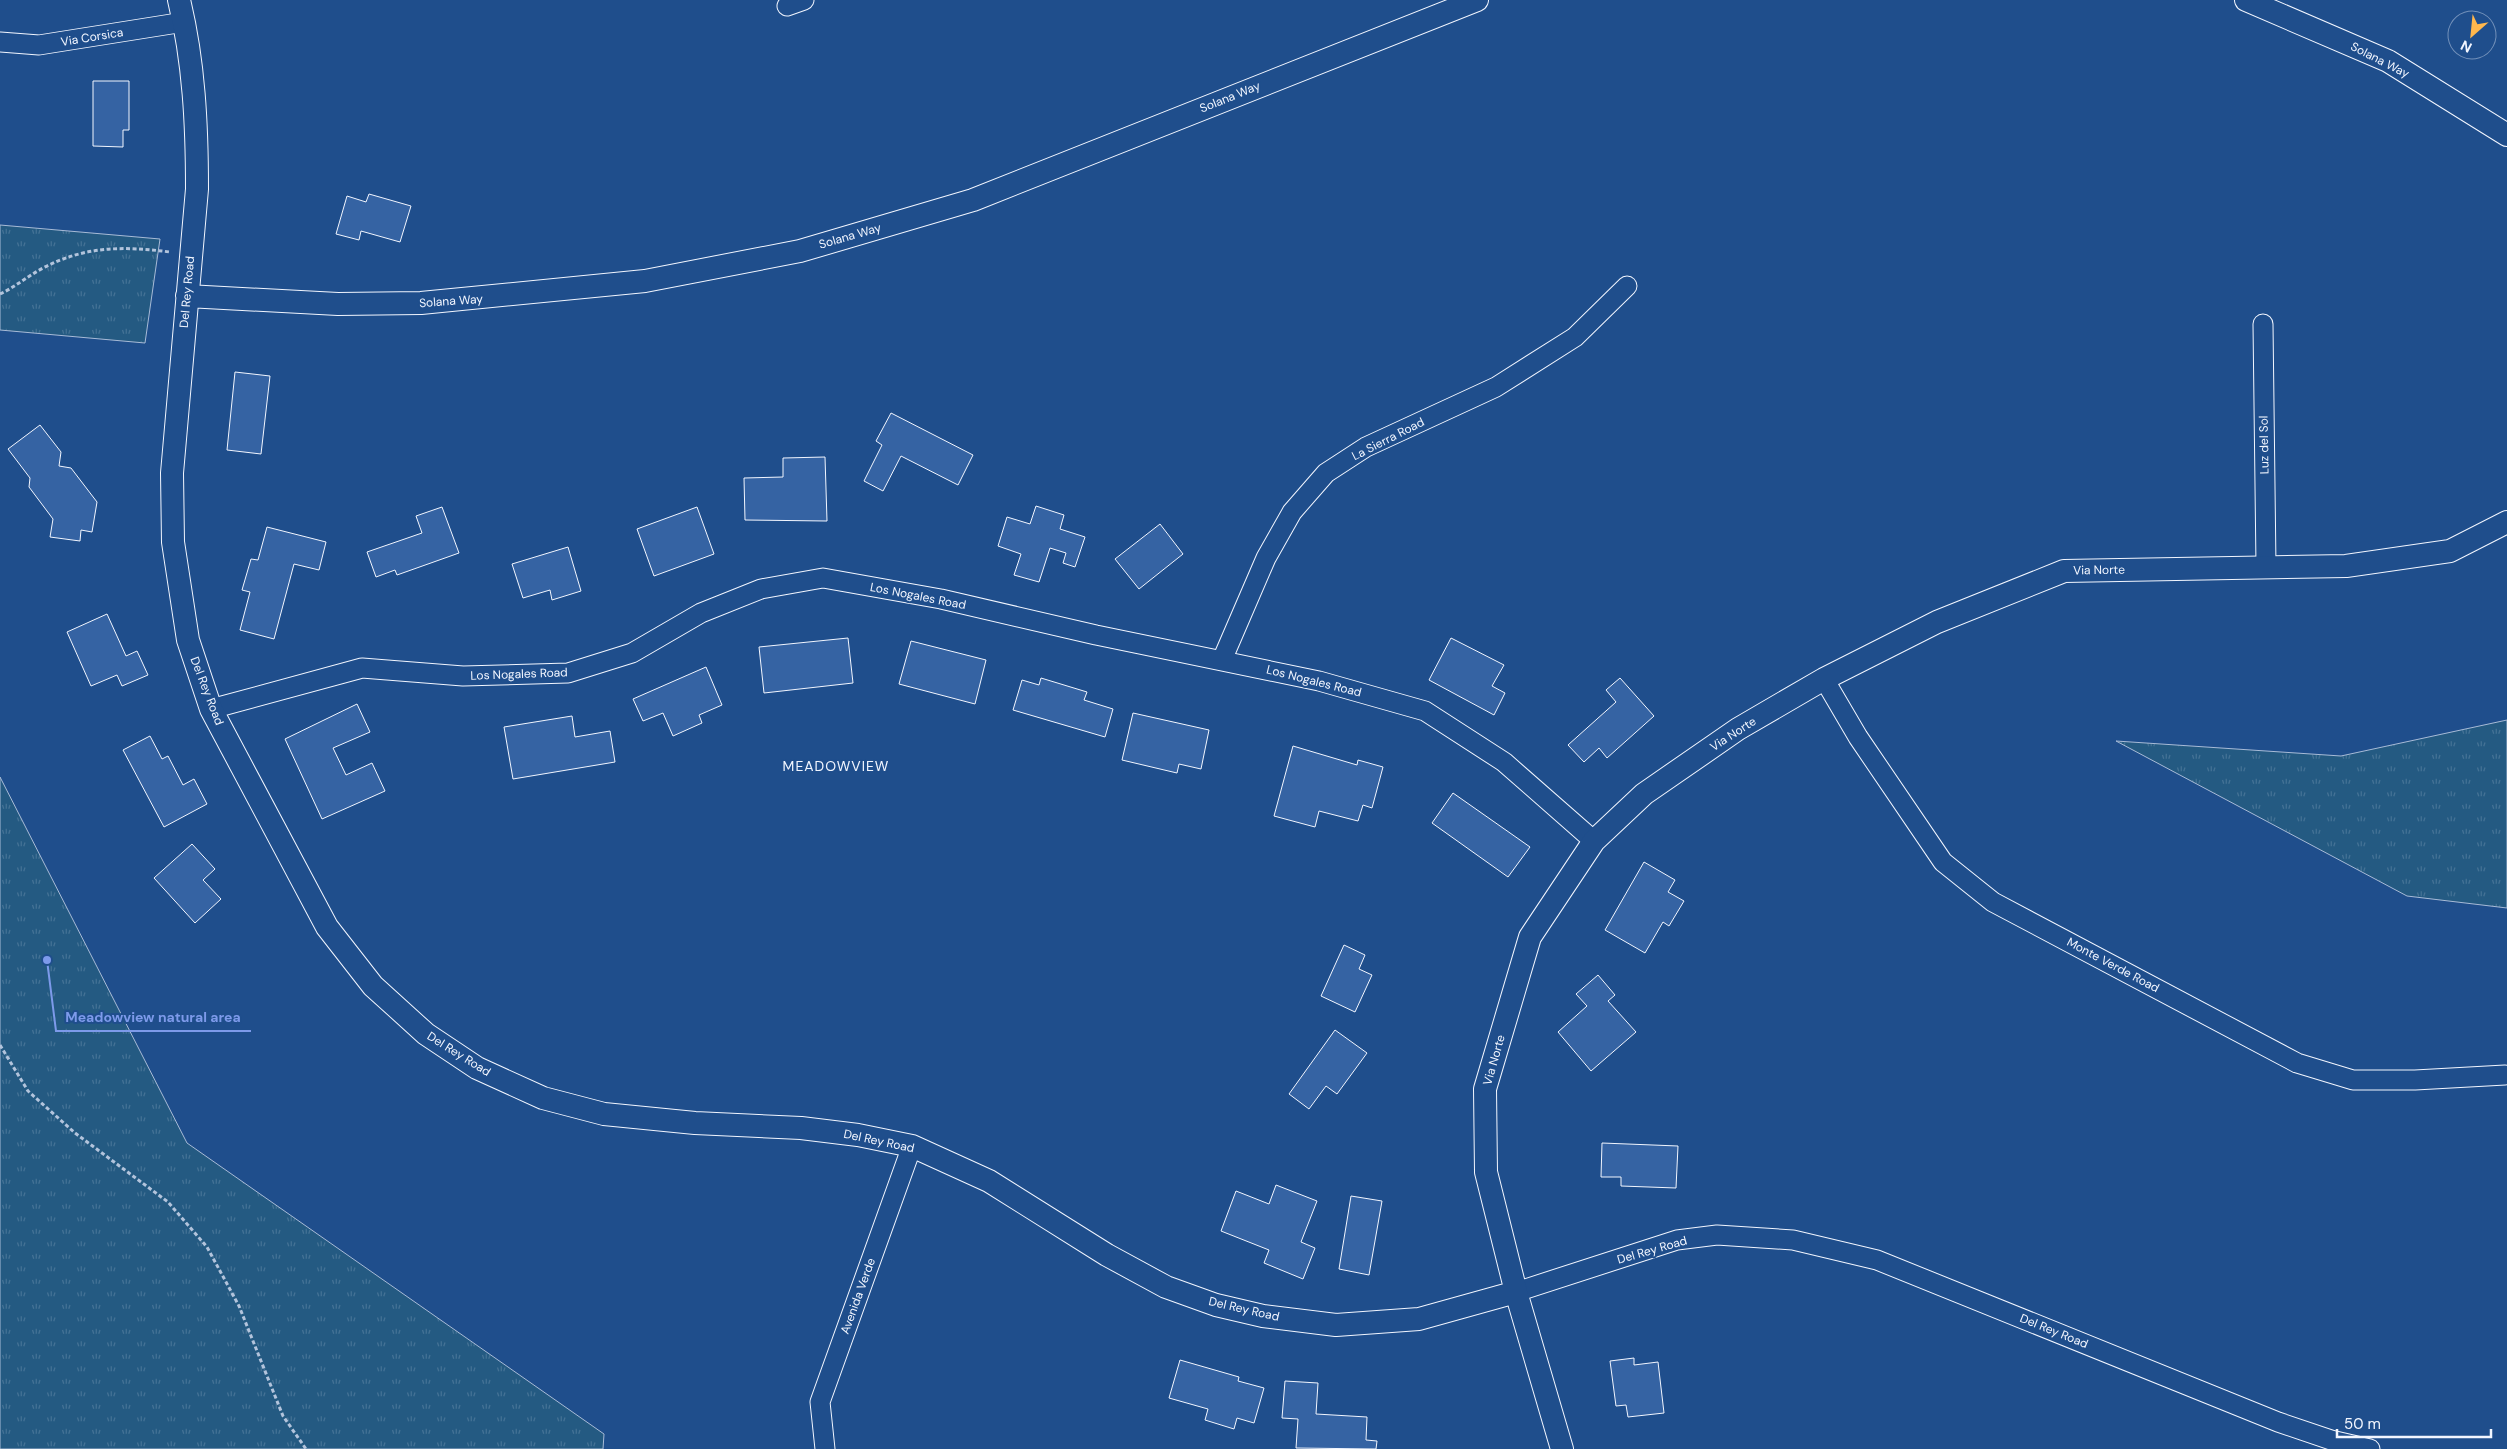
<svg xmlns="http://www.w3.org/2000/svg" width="2507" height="1449" font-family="'DM Sans',sans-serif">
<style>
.grass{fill:url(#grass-tufts);stroke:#a8bbd7}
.building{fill:#3563a3;stroke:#f2f6ff}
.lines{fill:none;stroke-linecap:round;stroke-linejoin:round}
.minor-casing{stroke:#f2f6ff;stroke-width:21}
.tertiary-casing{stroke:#f2f6ff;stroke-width:24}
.path{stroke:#b3c4dc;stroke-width:3;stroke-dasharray:4 2.5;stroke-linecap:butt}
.minor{stroke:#1f4e8c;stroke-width:19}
.tertiary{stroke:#1f4e8c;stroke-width:22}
.labels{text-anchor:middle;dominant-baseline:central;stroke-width:4;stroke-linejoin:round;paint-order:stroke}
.street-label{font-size:12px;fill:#f2f6ff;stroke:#1f4e8c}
.neighbourhood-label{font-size:14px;letter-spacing:1px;fill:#f2f6ff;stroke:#1f4e8c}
.leader{fill:none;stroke:#7d9aea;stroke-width:2}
.callout-dot{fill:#7d9aea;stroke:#1f4e8c;stroke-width:2}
.callout-label{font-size:14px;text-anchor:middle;font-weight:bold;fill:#7d9aea;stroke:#1f4e8c;stroke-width:4;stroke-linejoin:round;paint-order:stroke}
</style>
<defs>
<pattern id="grass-tufts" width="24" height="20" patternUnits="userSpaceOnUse" patternTransform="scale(1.25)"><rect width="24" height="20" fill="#245a82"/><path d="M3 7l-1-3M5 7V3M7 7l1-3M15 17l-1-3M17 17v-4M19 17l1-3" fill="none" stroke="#447295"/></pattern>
</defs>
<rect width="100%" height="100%" fill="#1f4e8c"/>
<!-- grass -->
<path class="grass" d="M0,225l160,14 -15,104 -145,-13z
M2507,720v188l-100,-12 -291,-155 225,15z
M0,777l187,366 417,291 -1,15h-603z"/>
<!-- building -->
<path class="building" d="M93,81h36v49h-6v17l-30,-1z
M369,194l42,12 -11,36 -39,-11 -2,9 -23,-6 11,-38 19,6z
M235,372l35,4 -9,78 -34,-4z
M891,413l82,42 -15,30 -57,-29 -18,35 -19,-10 18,-36 -6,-4z
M40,425l21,27 -2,14 12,2 26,34 -5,30 -11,-2 -1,11 -30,-4 3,-18 -24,-32 1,-9 -22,-29z
M825,457l2,64 -82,-1 -1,-42 39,-1v-19z
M1036,506l28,9 -4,14 25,8 -10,30 -12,-4 3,-10 -16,-5 -11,34 -25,-7 7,-21 -23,-8 9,-29 23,7z
M442,507l17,46 -62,22 -2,-5 -19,7 -9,-25 55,-19 -6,-17z
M697,507l17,47 -60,22 -17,-47z
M1160,524l23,30 -44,35 -24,-30z
M267,527l59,15 -7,28 -25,-6 -20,75 -34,-9 10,-38 -8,-2 9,-31 7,1z
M568,547l13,44 -29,9 -2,-10 -27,8 -11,-34z
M107,614l19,42 11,-5 11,24 -26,11 -5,-11 -26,11 -24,-54z
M848,638l5,45 -89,10 -5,-46z
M1451,638l53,27 -12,21 13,7 -11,22 -65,-35z
M911,641l75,19 -11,44 -76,-20z
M706,667l16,38 -23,10 3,8 -29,13 -10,-23 -20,8 -10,-22z
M1041,678l46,14 -3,8 29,9 -8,28 -92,-27 9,-30 17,5z
M1620,678l34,38 -47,42 -8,-10 -15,14 -16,-17 48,-43 -10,-12z
M357,704l13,28 -37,16 13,27 26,-12 13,28 -63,28 -37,-80z
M1133,713l76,17 -8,39 -22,-5 -2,9 -55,-13z
M572,716l3,21 35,-6 5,31 -102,17 -9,-52z
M150,736l12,23 6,-3 15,29 11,-6 13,25 -43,23 -41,-77z
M1293,746l64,19 1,-5 25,7 -11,41 -9,-3 -5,16 -39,-10 -4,16 -41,-11z
M1453,793l77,54 -22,30 -76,-54z
M192,844l23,25 -12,11 18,19 -26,24 -41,-45z
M1644,862l31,18 -7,12 16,9 -15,25 -6,-4 -18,31 -40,-23z
M1344,945l21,10 -6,14 13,6 -17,37 -34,-16z
M1598,975l17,20 -7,6 28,31 -45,39 -33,-39 29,-26 -11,-12z
M1335,1030l32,23 -30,41 -11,-8 -17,23 -20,-15z
M1602,1143l76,3 -2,42 -55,-2v-9h-20z
M1276,1185l41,16 -16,41 14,6 -12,31 -39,-16 5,-13 -48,-19 15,-40 33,13z
M1351,1196l31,5 -13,74 -30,-6z
M1634,1358v7l24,-3 6,51 -36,4 -2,-12 -10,1 -6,-45z
M1180,1360l59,17 -1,4 26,7 -10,35 -17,-5 -3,11 -29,-9 3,-11 -39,-11z
M1285,1381l33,2 -2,31 51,3 -1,23 11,1 -1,8 -80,-1 2,-29 -16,-1z"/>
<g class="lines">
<!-- minor casing -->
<g class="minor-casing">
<path id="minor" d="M787,6l17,-6
M0,42l39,3 145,-23
M2263,324l3,242
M1222,660l44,-102 26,-46 34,-39 40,-26 130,-60 79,-50 52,-51
M1824,679l34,58 85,125 50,40 304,161 56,17h62l90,-5
M211,709l151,-41 101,8 105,-3 64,-20 69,-40 60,-24 62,-11 118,21 155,36 223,46 106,30 79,51 90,79
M1516,1292l161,-52 40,-5 76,5 84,20 401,162 53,18 39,9
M825,1449l-5,-47 92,-256"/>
</g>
<!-- tertiary casing -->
<g class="tertiary-casing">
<path id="tertiary" d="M179,0c15,62 18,125 18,189l-25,284 1,69 15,98 23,69 116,218 46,59 53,48 51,34 66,30 61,16 91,9 106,5 57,7 54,11 77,35 118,74 59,32 50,18 47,11 73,9 83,-6 97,-27
M2246,0l142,61 119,74
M187,296l151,8 83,-1 224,-22 155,-30 173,-51 504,-200
M1562,1449l-46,-157 -30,-120 -1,-83 45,-152 64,-96 50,-47 94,-65 86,-50 113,-57 127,-51 282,-5 104,-15 57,-29"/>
</g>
<!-- path -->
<path class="path" d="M0,294c15,-7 28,-18 43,-26 42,-22 80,-22 127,-16
M0,1045l28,46 47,42 93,69 39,45 32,59 44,110 23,33"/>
<!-- minor -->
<use href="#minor" class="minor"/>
<!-- tertiary -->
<use href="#tertiary" class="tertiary"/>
</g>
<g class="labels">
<!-- street labels -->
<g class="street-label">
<text transform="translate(92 37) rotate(-9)">Via Corsica</text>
<text transform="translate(2380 60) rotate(27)">Solana Way</text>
<text transform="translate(1230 97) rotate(-22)">Solana Way</text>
<text transform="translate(850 236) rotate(-16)">Solana Way</text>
<text transform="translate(187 292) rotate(-85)">Del Rey Road</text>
<text transform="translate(451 301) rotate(-4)">Solana Way</text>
<text transform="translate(1388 439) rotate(-27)">La Sierra Road</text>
<text transform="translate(2264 445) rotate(-91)">Luz del Sol</text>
<text transform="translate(2099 570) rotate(-1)">Via Norte</text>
<text transform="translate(918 596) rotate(11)">Los Nogales Road</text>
<text transform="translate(519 674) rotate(-2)">Los Nogales Road</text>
<text transform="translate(1314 681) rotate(14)">Los Nogales Road</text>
<text transform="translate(207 691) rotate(69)">Del Rey Road</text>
<text transform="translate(1733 734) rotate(-33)">Via Norte</text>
<text transform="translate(2113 965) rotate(28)">Monte Verde Road</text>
<text transform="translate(459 1054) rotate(32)">Del Rey Road</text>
<text transform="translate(1494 1060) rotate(-74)">Via Norte</text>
<text transform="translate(879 1141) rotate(12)">Del Rey Road</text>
<text transform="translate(1652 1250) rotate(-16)">Del Rey Road</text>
<text transform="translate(858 1296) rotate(-70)">Avenida Verde</text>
<text transform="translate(1244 1309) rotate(13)">Del Rey Road</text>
<text transform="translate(2054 1331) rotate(22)">Del Rey Road</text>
</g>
<!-- neighbourhood labels -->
<g class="neighbourhood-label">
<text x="836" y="766">MEADOWVIEW</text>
</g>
</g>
<!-- callouts -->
<path class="leader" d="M47 960L56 1031H251"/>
<circle class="callout-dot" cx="47" cy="960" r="5"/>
<g class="callout-label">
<text x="153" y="1022">Meadowview natural area</text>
</g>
<!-- north arrow -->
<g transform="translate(2472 35) rotate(207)"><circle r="24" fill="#1f4e8c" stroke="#7391ba"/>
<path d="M0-4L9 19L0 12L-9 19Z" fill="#ffb74d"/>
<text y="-8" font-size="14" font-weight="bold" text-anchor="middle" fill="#f2f6ff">N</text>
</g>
<!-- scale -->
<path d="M2337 1429v8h154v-8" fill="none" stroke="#f2f6ff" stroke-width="2.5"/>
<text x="2344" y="1429" font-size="15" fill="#f2f6ff" stroke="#1f4e8c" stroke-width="4" paint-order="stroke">50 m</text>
</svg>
